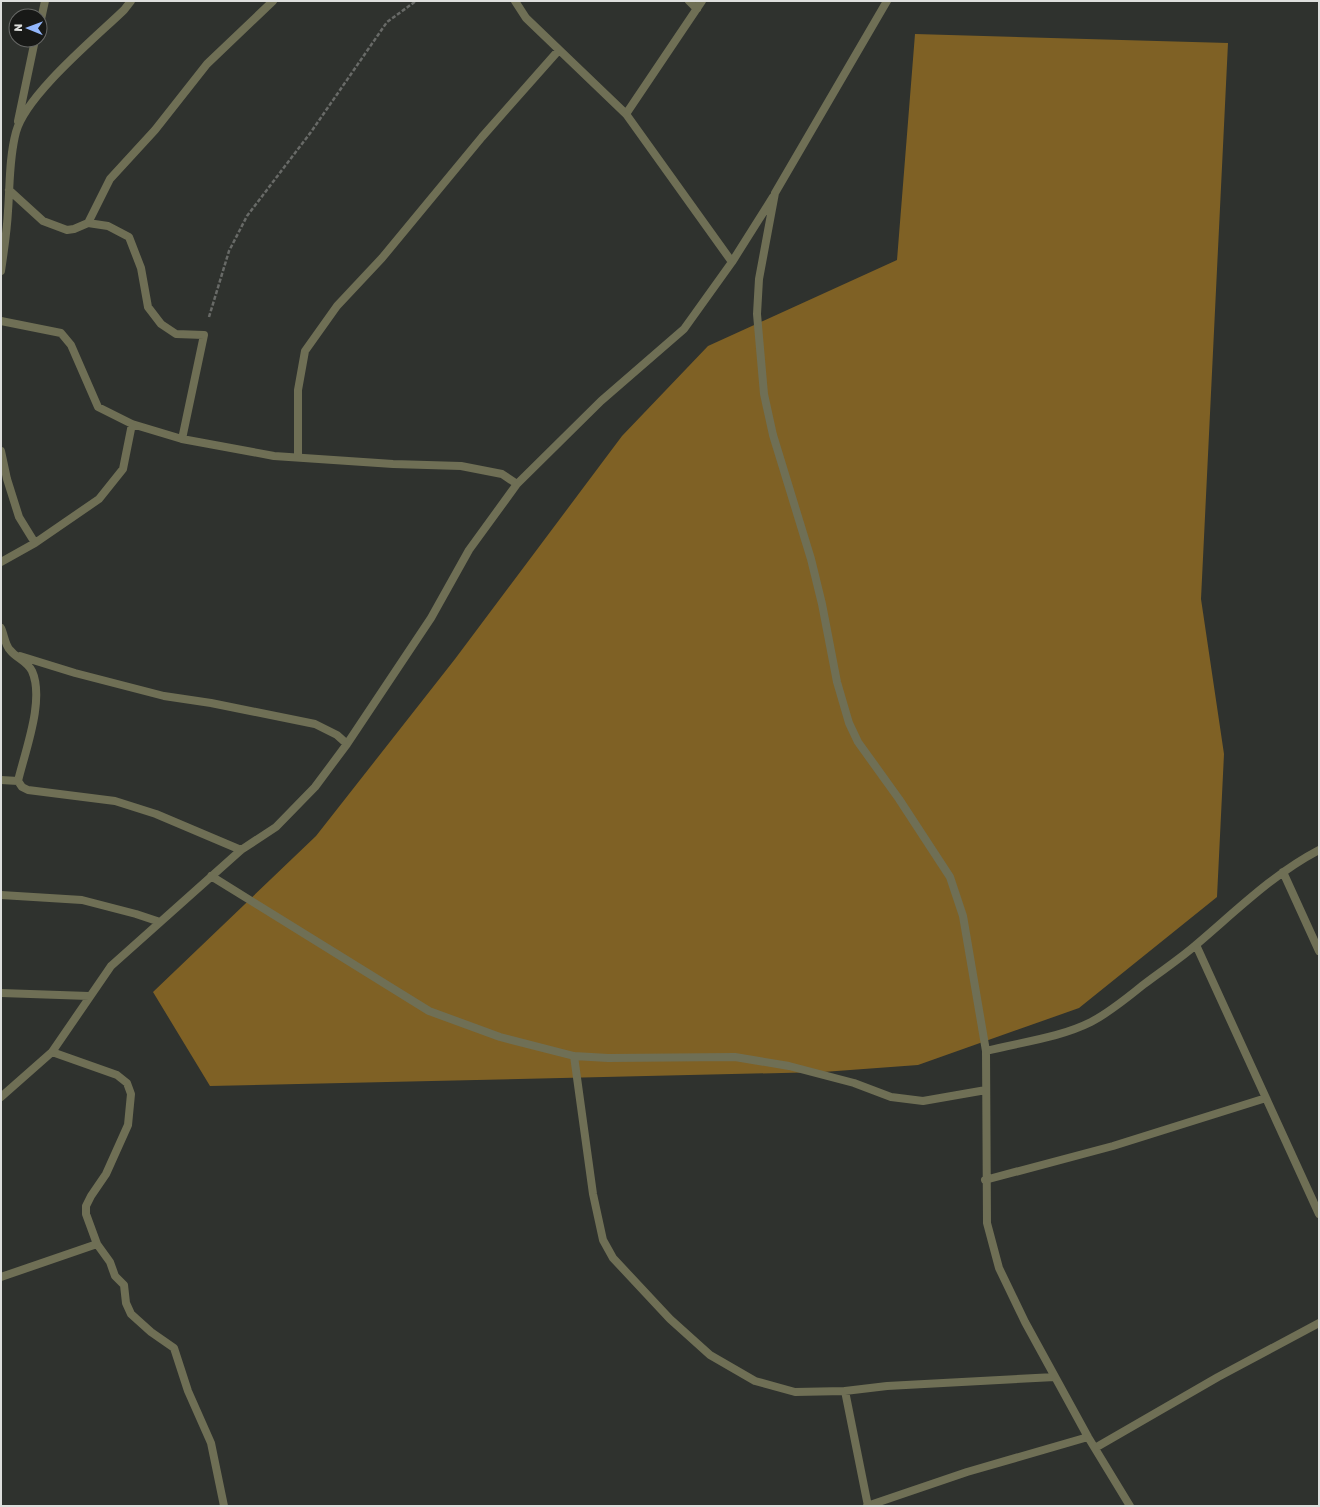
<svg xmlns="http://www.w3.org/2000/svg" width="1320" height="1507" font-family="Rubik,sans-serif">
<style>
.forest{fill:#7f6125}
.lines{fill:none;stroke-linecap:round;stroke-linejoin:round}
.path{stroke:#686a67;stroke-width:2.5;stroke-dasharray:4 2;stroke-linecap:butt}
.street{stroke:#6f6f55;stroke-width:8}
</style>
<rect width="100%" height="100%" fill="#2f322e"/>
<!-- forest -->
<path class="forest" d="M915,34l313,9 -27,556 23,155 -7,143 -138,111 -161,57 -95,7 -613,14 -57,-94 163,-156 139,-177 167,-223 86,-90 189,-86z"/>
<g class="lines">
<!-- path -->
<path class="path" d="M209,317l20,-66 18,-35 64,-84 76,-110 29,-21"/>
<!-- street -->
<path class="street" d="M515,1l11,17 100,96 106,148
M689,1l8,8
M887,1l-112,192 -16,86 -2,35 7,80 9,41 38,124 11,45 15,78 12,41 9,19 41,57 51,78 13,39 23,135 1,172 12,45 26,54 63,115 42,69
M40,24l5,-23
M626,114l76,-113
M18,121l17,-81
M9,190l34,31 24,9 7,-1 14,-6 22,-44 45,-49 52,-66 66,-63
M88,223l20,3 21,11 12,31 7,39 13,17 15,10 28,1 -22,104
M1,271c3,-20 6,-40 7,-60 2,-26 1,-53 8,-79 10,-37 79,-94 108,-122l7,-9
M1,321l60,12 10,12 27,62 34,17 50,15 92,17 119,8 68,2 41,8 15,10
M1,451l6,28 12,38 16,26
M298,457v-67l7,-39 32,-45 45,-48 100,-121 76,-86
M1,562l34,-19 64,-44 24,-30 9,-45
M1,628c3,6 4,17 9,22 6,8 17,11 22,21 13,29 -7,80 -14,110l4,6 6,3 87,11 41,13 85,36
M20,656l55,17 89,23 47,7 104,21 22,11 10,9
M1,780l17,1
M1283,872l36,79
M211,876l218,135 71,26 74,19 34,2 127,-1 54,9 65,17 37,14 32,4 63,-11
M1,895l81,5 54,14 24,8
M1196,945l123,269
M1,993l88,3
M986,1051c35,-9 73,-13 105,-29 19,-10 36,-24 52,-37 18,-14 37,-26 54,-41 39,-33 76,-70 122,-94
M52,1052l65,23 10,8 4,11 -3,31 -22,49 -15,22 -5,10v8l11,30 13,18 5,14 9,9 2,18 5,11 20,18 23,16 14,43 23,52 13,63
M574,1056l19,138 10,46 10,18 57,61 40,36 45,26 40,11 50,-1 42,-5 168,-9
M1,1097l51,-45 59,-86 130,-116 35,-23 39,-40 32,-43 84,-126 38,-68 48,-66 84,-83 83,-72 48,-67 41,-65
M985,1180l128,-34 153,-48
M1,1277l96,-33
M845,1391l23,115
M1095,1448l123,-71 101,-54
M867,1506l100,-34 121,-35"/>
</g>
<!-- border -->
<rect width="1320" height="1507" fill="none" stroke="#dedfdd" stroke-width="4"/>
<!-- north arrow -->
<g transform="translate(28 28) rotate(271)"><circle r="19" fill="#181917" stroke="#676866"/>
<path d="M0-3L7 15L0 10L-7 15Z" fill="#93b7fd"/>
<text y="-6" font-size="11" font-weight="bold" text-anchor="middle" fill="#dedfdd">N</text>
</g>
</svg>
